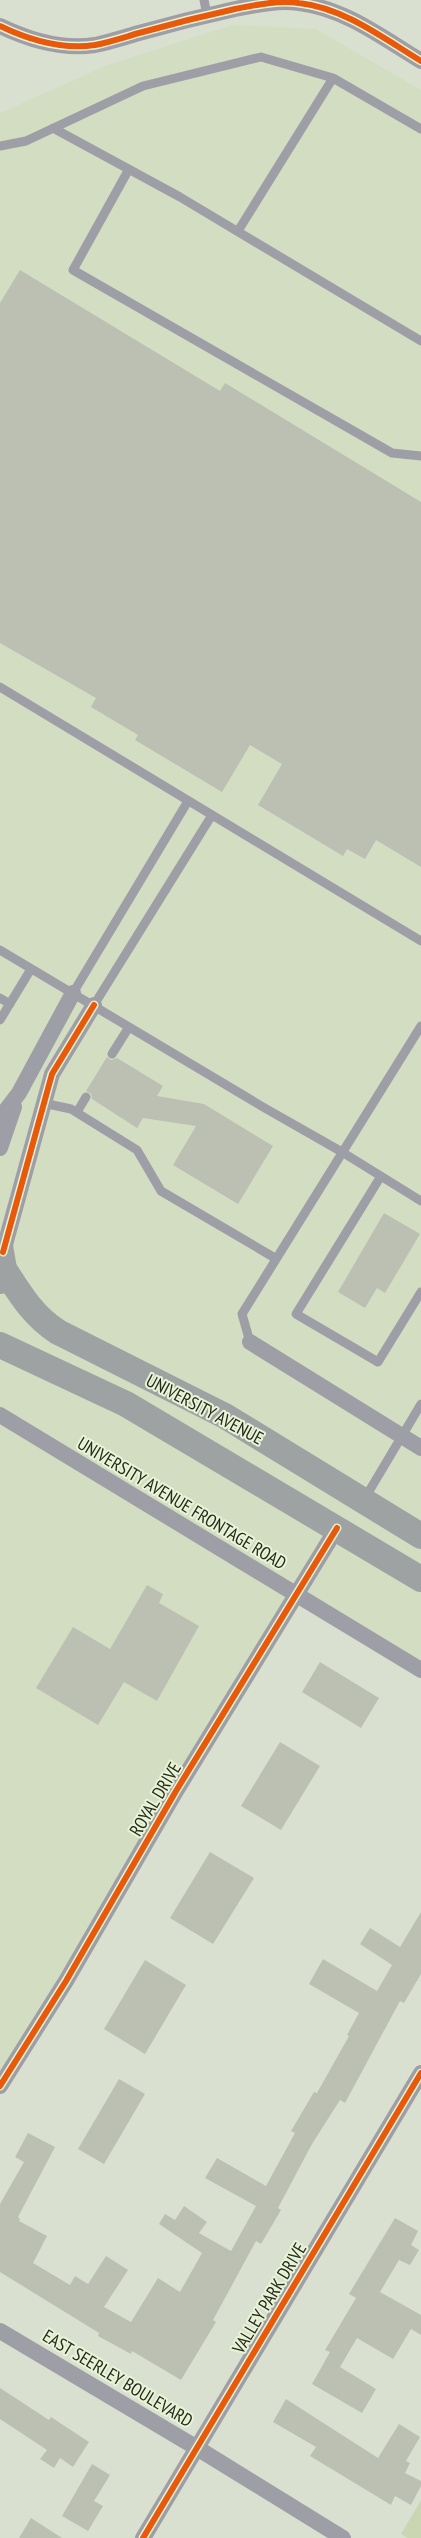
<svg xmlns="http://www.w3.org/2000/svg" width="421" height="2538" font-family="'PT Sans Narrow',sans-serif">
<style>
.built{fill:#d3ddc2}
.green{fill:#c9d6b1}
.building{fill:#bbc0b3}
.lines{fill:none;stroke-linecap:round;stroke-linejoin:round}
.service{stroke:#9e9fa6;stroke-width:9}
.minor{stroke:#9e9fa6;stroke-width:16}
.primary{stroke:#9ea2a3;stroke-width:26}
.cycleway-casing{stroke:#e9f4d6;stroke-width:9}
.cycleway{stroke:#e8590c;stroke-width:6}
.labels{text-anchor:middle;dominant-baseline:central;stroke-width:4;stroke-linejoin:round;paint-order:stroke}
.street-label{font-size:18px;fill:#25291e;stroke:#e9f4d6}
</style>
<rect width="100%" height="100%" fill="#dae0d0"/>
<!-- built -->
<path class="built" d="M232,25l84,4 105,61v1580l-125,-74 -296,490v-1973l105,-47z"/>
<!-- green -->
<path class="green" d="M421,2500v38h-13l-7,-4z"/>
<!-- building -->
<path class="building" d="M20,270l200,121 5,-8 196,119v365l-45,-27 -11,19 -18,-10 -4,7 -85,-51 24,-41 -32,-19 -28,47 -87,-52 3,-5 -47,-28 5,-9 -96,-55v-340z
M107,1057l4,3 6,-2 46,28 -6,10 47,8 69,42 -35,58 -65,-39 23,-39 -53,-8 -6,10 -45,-29 -1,-5 -5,-3z
M384,1213l36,21 -35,59 -8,-5 -12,20 -27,-16z
M147,1585l16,9 -4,9 40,23 -42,75 -33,-19 -26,43 -62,-37 37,-61 37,22z
M320,1662l59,36 -18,30 -59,-36z
M280,1742l40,24 -39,64 -40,-24z
M210,1852l44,26 -41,66 -43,-26z
M421,1912v62l-17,29 -4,-2 -55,102 -5,-3 -28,44 -34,64 3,2 -20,34 -5,-3 -43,79 3,2 -35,58 -49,-29 -1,3 -33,-18 1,-3 -99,-61v-68l24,-42 -9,-5 13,-24 27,14 -37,70 2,2 -1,2 28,15 -14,27 37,22 5,-9 13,8 18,-28 22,14 -24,37 27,15 27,-44 22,14 22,-39 -43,-29 6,-10 10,6 9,-14 23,16 -8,11 32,18 25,-45 -51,-28 12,-20 49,28 29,-53 -4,-2 23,-39 3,1 32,-57 -2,-1 12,-22 -50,-29 14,-25 54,32 15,-26 -32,-21 10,-16 30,19z
M145,1960l41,25 -41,69 -41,-25z
M119,2079l26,15 -41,70 -26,-15z
M395,2218l23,13 -7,14 8,5 -9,15 -11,-5 -19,32 41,23v20l-10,-6 -18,30 -36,-21 -17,29 36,22 -14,24 -50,-29 18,-32 -5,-2 31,-52 -7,-4z
M0,2388l49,32 2,-3 38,25 -16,25 -13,-9 -6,10 -14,-9 7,-9 -47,-31z
M286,2399l92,59 21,-34 21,13 -14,24 4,2 -5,10 16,8v5l-10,19 -16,-9 -4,9 -81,-49 6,-9 -43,-25z
M92,2464l18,11 -16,26 9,5 -15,25 -26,-15z
M31,2518l31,20h-43z"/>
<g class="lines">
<!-- service -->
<path class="service" d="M204,0l3,15
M53,128l127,69 241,144
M0,146l26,-5 117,-55 118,-29 72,21 88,51
M129,169l-56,101 319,183 29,3
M238,231l95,-153
M0,687l421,254
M0,950l263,157 79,45 79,49
M73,993l115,-192
M0,998l10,6
M94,1005l118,-190
M0,1020l31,-51
M112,1054l17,-27
M43,1103l28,6 66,41 24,41 114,67
M77,1112l9,-15
M381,1176l-85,138 82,48 43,-70
M250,1342l-8,-28 179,-288
M365,1498l56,-94"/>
<!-- minor -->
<path class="minor" d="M0,26c29,14 63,24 95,19 15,-3 30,-8 44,-12 32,-9 64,-17 96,-24 21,-4 42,-9 64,-6 45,5 84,35 122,58
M0,1118l19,-25 54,-100
M0,1148l14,-41
M3,1252l49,-178 42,-69
M250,1342l171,106
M0,1415l421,255
M0,2086l66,-105 110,-190 161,-263
M0,2331l197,117 146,90
M143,2538l278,-465"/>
<!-- primary -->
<path class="primary" d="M0,1246l4,23 -4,12
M4,1269c16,25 29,47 54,63l167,84 196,120
M0,1345l126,59 295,175"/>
<!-- cycleway casing -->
<g class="cycleway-casing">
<path id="cycleway" d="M0,26c29,14 63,24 95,19 15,-3 30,-8 44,-12 32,-9 64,-17 96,-24 21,-4 42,-9 64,-6 45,5 84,35 122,58
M3,1252l49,-178 42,-69
M0,2086l66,-105 110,-190 161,-263
M143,2538l278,-465"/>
</g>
<!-- cycleway -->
<use href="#cycleway" class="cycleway"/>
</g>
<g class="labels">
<!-- street labels -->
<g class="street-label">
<text transform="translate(205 1409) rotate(28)">UNIVERSITY AVENUE</text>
<text transform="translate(182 1503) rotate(31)">UNIVERSITY AVENUE FRONTAGE ROAD</text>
<text transform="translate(155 1799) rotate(-59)">ROYAL DRIVE</text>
<text transform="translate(269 2298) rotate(-59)">VALLEY PARK DRIVE</text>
<text transform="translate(118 2378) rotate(31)">EAST SEERLEY BOULEVARD</text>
</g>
</g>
</svg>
